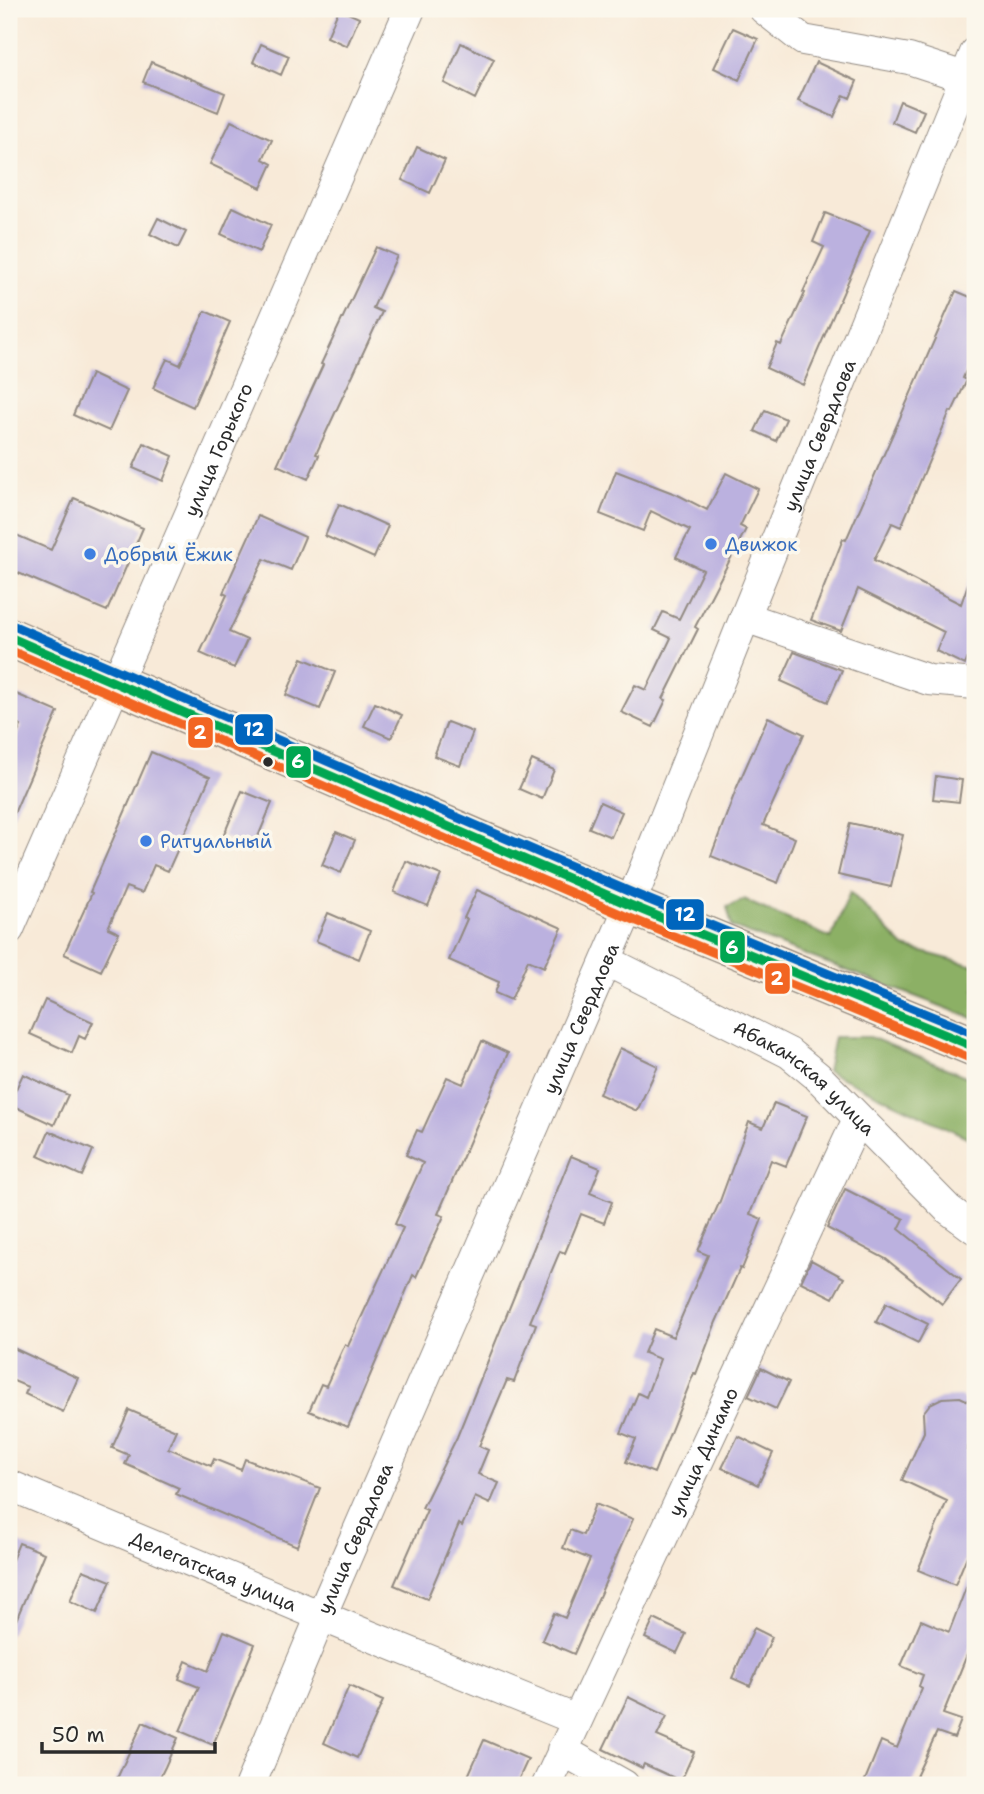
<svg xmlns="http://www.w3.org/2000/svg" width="984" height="1794" font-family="'Shantell Sans',sans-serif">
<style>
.forest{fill:#8cb065;stroke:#5c6e48;stroke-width:2}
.building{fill:#bbb1df}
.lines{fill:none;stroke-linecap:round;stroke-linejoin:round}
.minor-casing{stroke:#928a82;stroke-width:32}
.major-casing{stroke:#928a82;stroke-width:41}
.minor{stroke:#fff;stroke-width:30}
.major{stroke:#f8bd89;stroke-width:38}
.bus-1-casing{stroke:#fbf7ec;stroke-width:14}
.bus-2-casing{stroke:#fbf7ec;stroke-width:14}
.bus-3-casing{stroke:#fbf7ec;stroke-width:14}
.bus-1{stroke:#00a651;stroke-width:9}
.bus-2{stroke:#f26522;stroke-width:9}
.bus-3{stroke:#0065bd;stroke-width:9}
.shop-dot{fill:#3f7fe0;stroke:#fbf7ec;stroke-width:2.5}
.bus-dot{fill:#2b2b2b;stroke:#fbf7ec;stroke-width:2.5}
.labels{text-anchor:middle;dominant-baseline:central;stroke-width:7;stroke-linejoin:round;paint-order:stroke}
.street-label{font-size:19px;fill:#2b2b2b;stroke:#fbf7ec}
.shop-label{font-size:19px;fill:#366cbe;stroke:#fbf7ec;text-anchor:start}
.line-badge{stroke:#fbf7ec;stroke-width:2.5}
.badge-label{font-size:19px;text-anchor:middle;font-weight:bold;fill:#fff}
</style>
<rect width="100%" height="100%" fill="#fbf7ec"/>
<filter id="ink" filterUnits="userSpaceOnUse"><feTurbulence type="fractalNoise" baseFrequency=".0143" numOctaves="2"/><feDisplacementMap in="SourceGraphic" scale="14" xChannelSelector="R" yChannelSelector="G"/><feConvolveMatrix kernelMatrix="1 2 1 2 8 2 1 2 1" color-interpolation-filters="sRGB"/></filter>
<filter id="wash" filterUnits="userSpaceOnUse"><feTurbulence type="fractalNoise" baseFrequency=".00686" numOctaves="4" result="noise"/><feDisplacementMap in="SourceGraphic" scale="28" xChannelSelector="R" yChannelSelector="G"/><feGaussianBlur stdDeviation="1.57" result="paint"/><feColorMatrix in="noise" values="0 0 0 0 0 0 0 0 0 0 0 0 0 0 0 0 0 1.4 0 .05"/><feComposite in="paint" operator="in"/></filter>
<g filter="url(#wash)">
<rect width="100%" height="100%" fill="#f8ead8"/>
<!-- forest -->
<path class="forest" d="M850,892l54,55 71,19v53l-243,-92 -5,-20 17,-7 87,38z
M834,1037h36l105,43v61l-148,-70z"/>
<g id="blocks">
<!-- building -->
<path class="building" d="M339,9l20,9 -12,28 -20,-9z
M733,28l25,11 -19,41 -25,-12z
M461,43l33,16 -19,40 -31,-16z
M261,44l28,12 -8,19 -28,-13z
M151,62l74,31 -7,19 -75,-30z
M816,62l41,19 -7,17 -6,-3 -10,22 -36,-16z
M900,101l24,10 -9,21 -23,-10z
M231,121l41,19 -9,19 9,5 -11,24 -51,-24z
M417,147l28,13 -15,33 -28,-13z
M233,207l38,18 -12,27 -38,-18z
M825,213l45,18 -67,154 -37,-17 11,-25 4,2 24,-52 -2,-1 21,-45 -11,-5z
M158,218l28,14 -8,16 -28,-14z
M376,247l21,9 -24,52 9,4 -66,142 3,1 -11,24 -31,-14 46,-100 -2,-1z
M956,291l19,8v50l-12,29 4,2 -15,32 -2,-1 -49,116 -9,-4 -18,37 87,44 12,-34 2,1v69l-10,25 -29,-14 8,-19 -86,-43 -17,42 -30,-11 32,-81 3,1z
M205,311l25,11 -37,85 -40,-19 14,-29 13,6z
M91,374l36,17 -18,40 -36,-16z
M765,410l21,9 -10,22 -21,-10z
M144,443l29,13 -10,25 -30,-13z
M616,471l62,24 29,15 19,-37 32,16 -18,37 6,3 -51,98 3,2 -35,70 3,1 -13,27 -32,-15 14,-27 11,5 25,-52 -17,-8 9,-18 16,7 24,-49 -27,-13 14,-27 -39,-19 -8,20 -43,-17z
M74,498l69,30 -36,83 -98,-42v-23l5,-12 37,16z
M339,504l49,22 -14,32 -49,-22z
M258,516l47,21 -14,33 -27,-11 -35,73 18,8 -13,28 -34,-15 27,-58 -4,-2z
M794,652l48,18 -14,32 -47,-21z
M302,658l33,14 -15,37 -34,-14z
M14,693l44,19 -49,113v-72l12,-27 -12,-6v-16z
M375,703l27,12 -11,23 -27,-12z
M768,717l36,17 -41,91 32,13 -17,45 -67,-27 26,-69z
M447,722l26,10 -13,34 -26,-10z
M151,752l59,25 -42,94 -14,-6 -12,28 -16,-6 -18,41 11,5 -18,38 -37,-17 28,-61 -2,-1z
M532,760l22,10 -12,29 -23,-10z
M936,776l26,4 -3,22 -26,-3z
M242,791l30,12 -19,46 -30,-12z
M600,802l22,10 -11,25 -22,-9z
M850,823l53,12 -12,52 -53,-12z
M336,832l19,8 -14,33 -19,-8z
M406,861l35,14 -13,31 -34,-14z
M477,890l85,38 -18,39 -16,-7 -17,40 -16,-7 4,-11 -50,-22 18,-41 -3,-1z
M328,913l42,18 -11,28 -43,-18z
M45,1000l48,22 -8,17 -6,-3 -7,17 -42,-19z
M482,1041l26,12 -70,161 6,2 -28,61 -3,-2 -65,152 -39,-16 12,-27 5,2 19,-42 3,2 55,-118 -8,-4 28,-61 -17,-8 11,-25 5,2 25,-55 16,7z
M620,1048l38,18 -21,45 -38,-17z
M23,1074l45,21 -14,30 -45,-21z
M774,1103l33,13 -21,50 -15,-6 -21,54 12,5 -20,50 -2,-1 -24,54 -20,52 -2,-1 -40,100 -28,-11 10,-23 -15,-6 17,-40 8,4 14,-38 -16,-6 10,-24 19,8 35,-82 -10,-4 22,-50 29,-79 14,6z
M49,1131l44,19 -11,26 -44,-20z
M571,1156l29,12 -10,25 22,9 -8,21 -23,-9 -16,39 -5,-2 -30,71 6,2 -22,58 -7,-2 -28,66 9,4 -10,24 21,9 -9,21 -15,-7 -13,29 -3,-2 -32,75 -33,-14 33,-75 -5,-2 35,-71z
M845,1189l59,30 -5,10 62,50 -19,25 -56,-45 -59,-31z
M811,1260l33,18 -11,20 -32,-16z
M886,1303l42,21 -10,19 -42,-21z
M9,1346l69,32 -15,34 -38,-18 3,-7 -19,-8z
M761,1368l28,14 -13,27 -28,-13z
M960,1397l15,7v28l-8,18 8,3v84l-20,48 -37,-15 29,-69 -45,-21 22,-48 -1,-19 7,-9 12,-6z
M129,1410l47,20 -8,18 43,18 3,-7 27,11 4,-11 75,29 -23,58 -121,-52 3,-6 -54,-24 4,-9 -17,-7z
M738,1436l35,17 -15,32 -36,-17z
M595,1504l38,15 -59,135 -32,-14 12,-27 11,5 25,-59 -27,-11 7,-18 13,5z
M19,1543l25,10 -35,84v-70z
M974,1567l1,68 -32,79 18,6 -7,18 -17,-6 -25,53h-49l18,-44 16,7 25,-60 -3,-2 4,-11 -22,-9 20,-46 28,12z
M83,1570l28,11 -14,32 -27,-12z
M654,1619l32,15 -9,19 -32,-15z
M754,1628l18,9 -22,49 -18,-8z
M224,1631l31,13 -42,101 -33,-14 19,-44 -20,-8 7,-18 22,10z
M349,1686l34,15 -26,57 -33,-15z
M628,1697l39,19 -10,20 37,16 -13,29 -37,-17 -2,4 -39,-19z
M143,1722l35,16 -13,29 -9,18h-42z
M484,1740l44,19 -12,26h-52z"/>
</g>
</g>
<g filter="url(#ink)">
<use href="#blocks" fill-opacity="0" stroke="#928a82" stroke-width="2"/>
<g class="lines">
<!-- minor casing -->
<g class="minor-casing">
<g id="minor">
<path d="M764,9l39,31 106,19 55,18"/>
<path d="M745,617l184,63 46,4"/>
<path id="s1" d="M9,929l401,-920"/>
<path id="s2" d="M607,961l182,92 28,23 131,133 27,20"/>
<path id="s3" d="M9,1485l312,131 256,104"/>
<path d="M562,1750l62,35"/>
<path id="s4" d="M250,1785l71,-169 309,-711 115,-288 230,-564"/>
<path id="s5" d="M547,1785l311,-666"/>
</g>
</g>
<!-- major casing -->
<g class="major-casing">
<path id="major" d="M9,637l621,268 345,142"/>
</g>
<!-- minor -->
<use href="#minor" class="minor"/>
<!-- major -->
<use href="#major" class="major"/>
<!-- bus-1 casing -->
<g class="bus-1-casing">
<path id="bus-1" d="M9,637l621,268 345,142"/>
</g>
<!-- bus-2 casing -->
<g class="bus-2-casing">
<path id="bus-2" d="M9,650l616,266 345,142"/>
</g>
<!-- bus-3 casing -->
<g class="bus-3-casing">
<path id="bus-3" d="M14,626l621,268 340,140"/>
</g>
<!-- bus-1 -->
<use href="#bus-1" class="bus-1"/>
<!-- bus-2 -->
<use href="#bus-2" class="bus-2"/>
<!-- bus-3 -->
<use href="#bus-3" class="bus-3"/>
</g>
</g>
<!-- markers -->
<g class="shop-dot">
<circle cx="711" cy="544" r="7"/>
<circle cx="90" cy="554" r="7"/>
<circle cx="146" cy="841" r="7"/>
</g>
<circle class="bus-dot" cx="268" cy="762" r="6"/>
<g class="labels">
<!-- street labels -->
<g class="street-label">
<text stroke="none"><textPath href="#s4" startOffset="1465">улица Свердлова</textPath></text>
<text stroke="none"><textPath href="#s1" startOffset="523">улица Горького</textPath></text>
<text stroke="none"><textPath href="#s4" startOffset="835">улица Свердлова</textPath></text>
<text stroke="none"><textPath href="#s2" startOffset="231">Абаканская улица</textPath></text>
<text stroke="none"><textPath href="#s5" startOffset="368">улица Динамо</textPath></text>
<text stroke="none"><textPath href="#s4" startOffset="268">улица Свердлова</textPath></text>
<text stroke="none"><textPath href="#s3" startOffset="222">Делегатская улица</textPath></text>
</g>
<!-- shop labels -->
<g class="shop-label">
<text x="725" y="544">Движок</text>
<text x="104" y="554">Добрый Ёжик</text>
<text x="160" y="841">Ритуальный</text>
</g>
</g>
<g class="line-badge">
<rect x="234" y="713" width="40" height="33" rx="7" fill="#0065bd"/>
<rect x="187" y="716" width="27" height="33" rx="7" fill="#f26522"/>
<rect x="285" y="745" width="27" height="34" rx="7" fill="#00a651"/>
<rect x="665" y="898" width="40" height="33" rx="7" fill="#0065bd"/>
<rect x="719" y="930" width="27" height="34" rx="7" fill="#00a651"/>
<rect x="764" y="962" width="27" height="33" rx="7" fill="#f26522"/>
</g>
<g class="badge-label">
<text x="254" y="736">12</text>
<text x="200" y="739">2</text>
<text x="298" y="768">6</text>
<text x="685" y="921">12</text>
<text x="732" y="954">6</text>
<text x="777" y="985">2</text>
</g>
<!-- margin -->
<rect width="984" height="1794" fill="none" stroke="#fbf7ec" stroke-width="35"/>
<!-- scale -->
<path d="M42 1742v10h173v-10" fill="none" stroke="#2b2b2b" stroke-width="3.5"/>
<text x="52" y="1742" font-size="21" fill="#2b2b2b" stroke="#fbf7ec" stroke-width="5" paint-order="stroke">50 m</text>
</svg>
